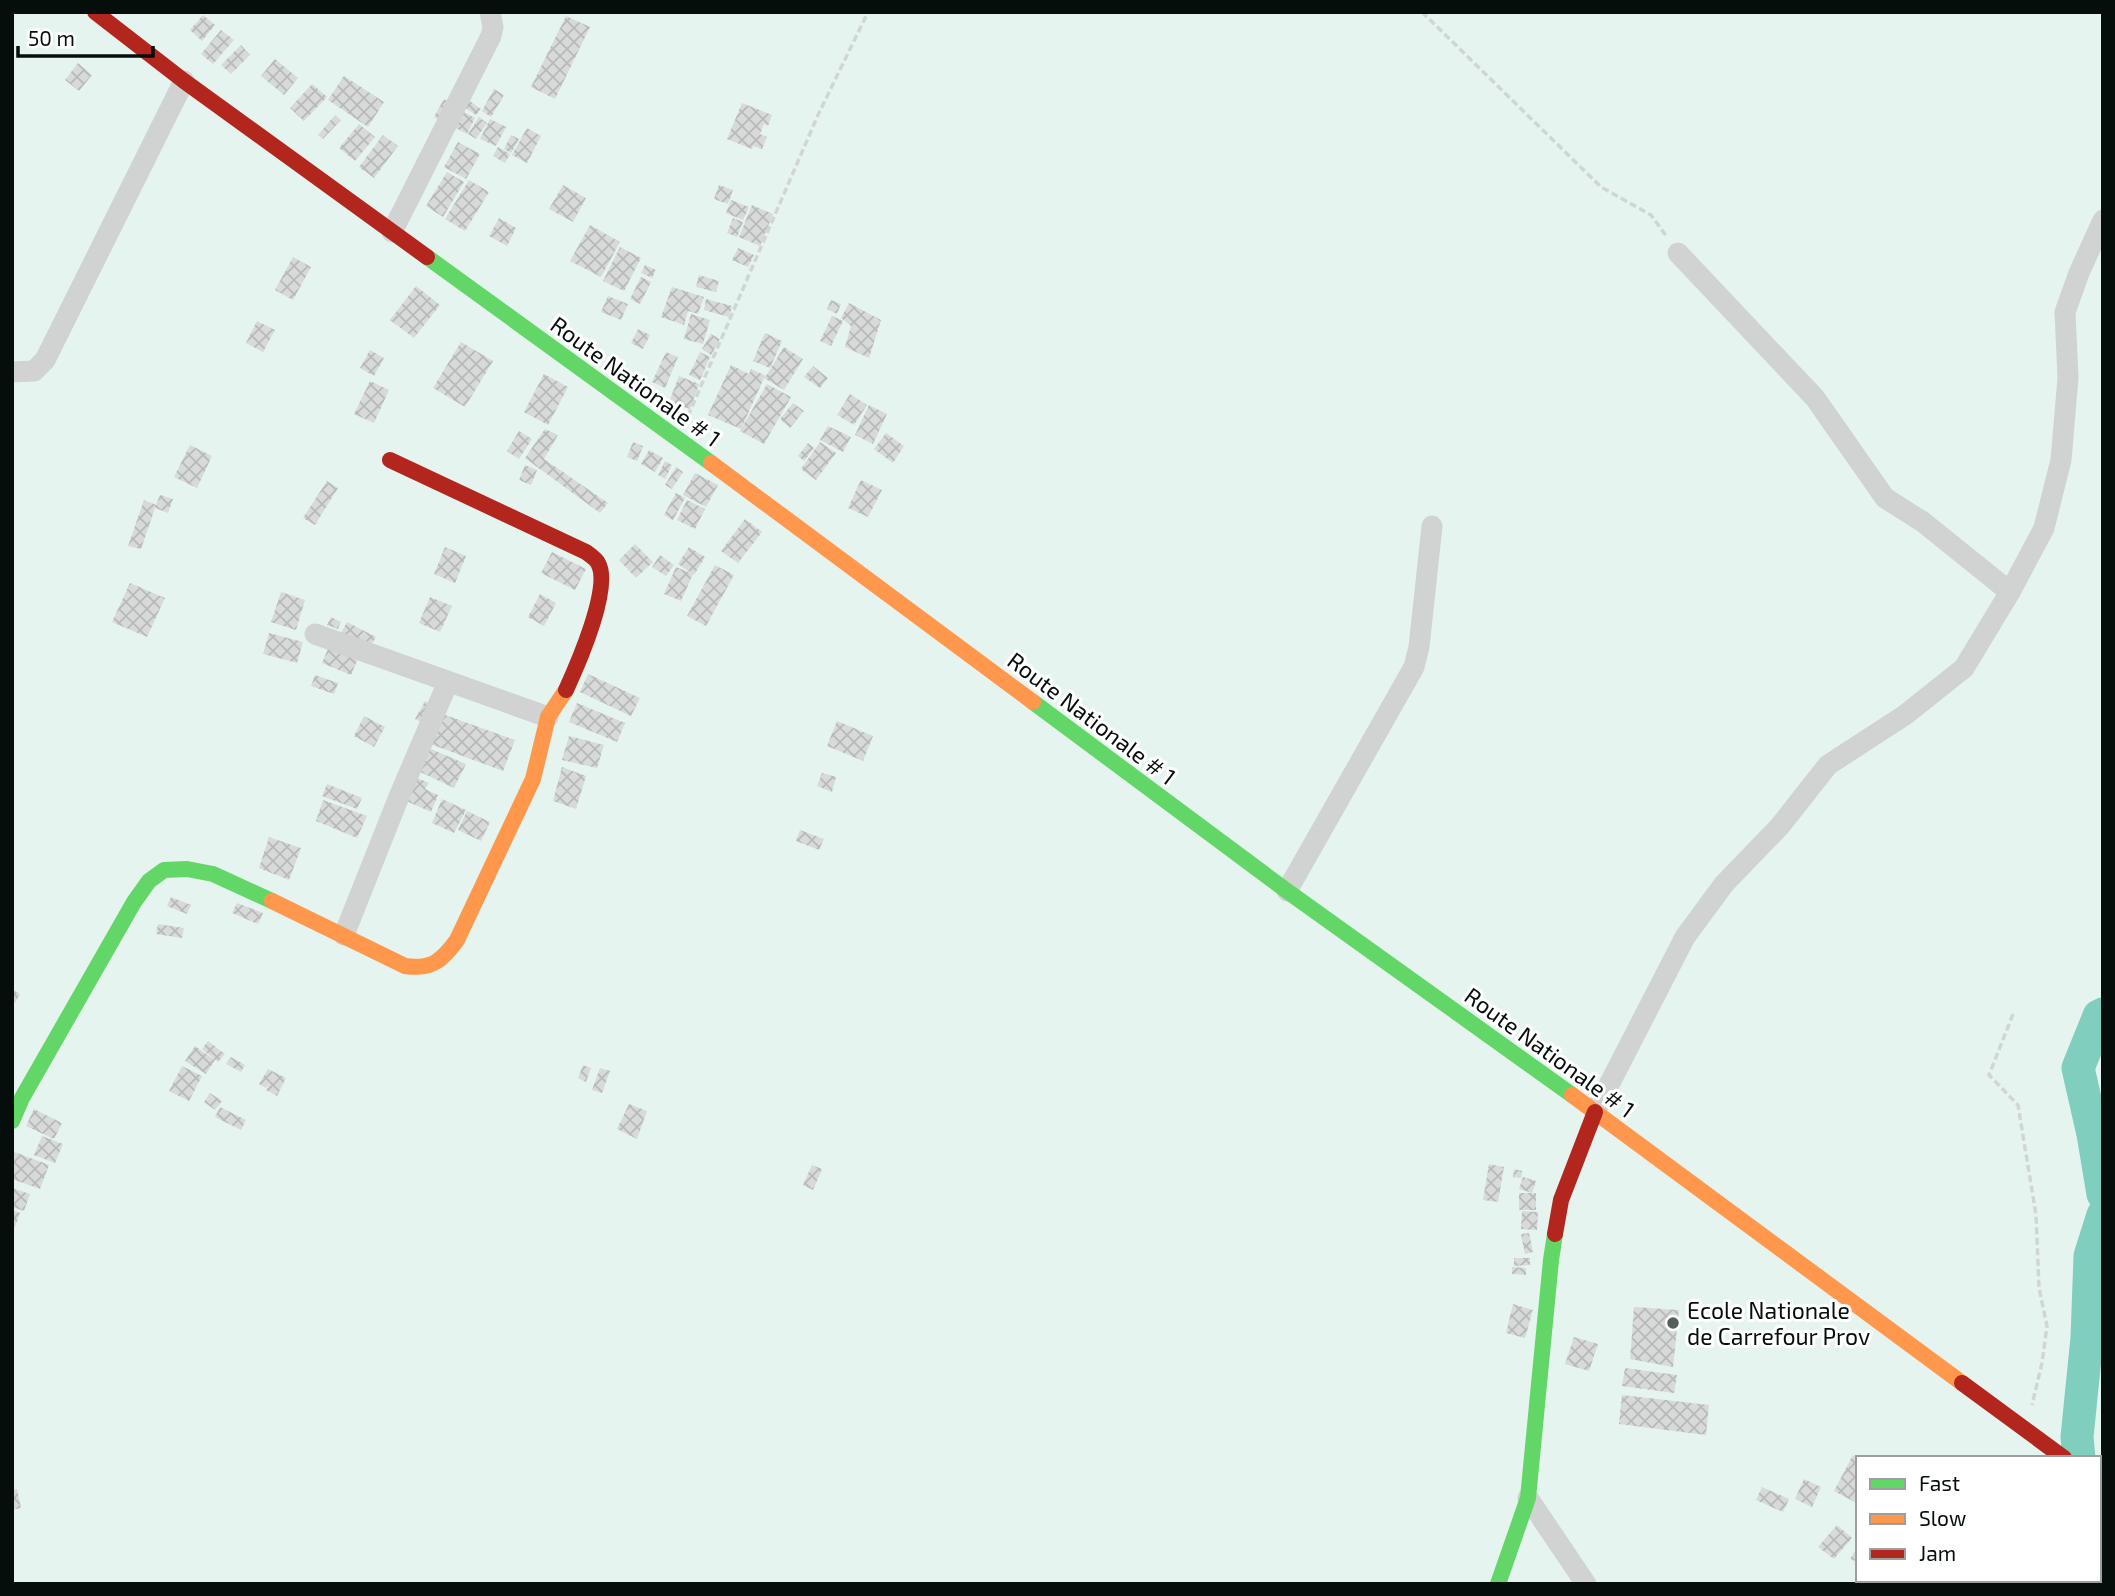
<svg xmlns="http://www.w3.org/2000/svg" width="2115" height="1596" font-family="'Exo 2',sans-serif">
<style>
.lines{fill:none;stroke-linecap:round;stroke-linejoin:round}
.river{stroke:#80cebd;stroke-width:33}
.building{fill:url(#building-cross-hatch)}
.path{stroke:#d1d5d4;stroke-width:3.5;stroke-dasharray:7 3.5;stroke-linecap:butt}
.street{stroke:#d1d3d3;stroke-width:21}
.fast{stroke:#63d668;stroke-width:16}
.slow{stroke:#ff974d;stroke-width:16}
.jam{stroke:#b3261e;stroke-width:16}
.poi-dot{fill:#545e5c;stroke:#fff;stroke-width:2.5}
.labels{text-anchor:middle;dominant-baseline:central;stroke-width:6;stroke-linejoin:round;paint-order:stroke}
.street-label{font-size:23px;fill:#060e0c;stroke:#fff}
.poi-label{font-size:23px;fill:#060e0c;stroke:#fff;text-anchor:start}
</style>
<defs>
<pattern id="building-cross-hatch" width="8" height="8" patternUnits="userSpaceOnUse" patternTransform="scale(1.75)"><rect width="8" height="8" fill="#d8d9d9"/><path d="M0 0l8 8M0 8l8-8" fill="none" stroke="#b8b9b9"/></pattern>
</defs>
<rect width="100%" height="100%" fill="#e6f4f0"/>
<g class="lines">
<!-- river -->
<path class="river" d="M2103,1014l-4,2 -21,52 15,66 10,60
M2079,1458l-2,-21 10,-99 3,-82 13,-41
M2086,1580v4"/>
</g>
<!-- building -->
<path class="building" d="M203,15l12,10 -13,16 -12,-11z
M566,16l24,11 -35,72 -24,-12z
M221,30l13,10 -21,24 -12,-10z
M241,45l9,10 -19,19 -10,-9z
M275,59l23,19 -14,17 -23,-19z
M78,63l14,12 -13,16 -14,-11z
M344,76l40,26 -16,25 -40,-27z
M312,84l15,13 -23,24 -14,-13z
M494,89l10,6 -13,22 -9,-6z
M444,99l11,7 -11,17 -10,-6z
M470,101l11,8 -5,6 -11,-7z
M742,103l30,12 -4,11 -4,-2 -4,10 7,3 -5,12 -9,-3 -1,3 -25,-10z
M457,108l18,10 -8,16 -19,-10z
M335,115l6,5 -18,19 -5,-4z
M479,117l8,6 -11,16 -8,-5z
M490,119l16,8 -10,19 -16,-7z
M359,124l16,13 -20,24 -16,-13z
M527,128l14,8 -14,27 -15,-8z
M383,135l15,11 -24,32 -15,-11z
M511,135l8,4 -8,14 -7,-4z
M458,142l22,12 -14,25 -22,-12z
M498,147l12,7 -5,9 -12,-7z
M447,172l17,10 -21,35 -17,-11z
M469,180l20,12 -24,39 -20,-12z
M563,185l23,13 -13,24 -24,-13z
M719,185l14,5 -5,14 -14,-5z
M731,200l18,7 -6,13 -17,-7z
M752,205l21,9 -13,32 -21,-9z
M499,218l17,10 -9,18 -18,-10z
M733,218l10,4 -6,15 -10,-4z
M590,225l30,17 -19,35 -31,-16z
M620,247l21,11 -17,33 -21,-10z
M738,248l16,7 -6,12 -16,-7z
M293,257l18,10 -18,33 -18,-10z
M645,265l11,5 -4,8 -11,-5z
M699,275l20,6 -3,11 -20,-5z
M641,277l10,5 -11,22 -10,-5z
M416,286l24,19 -26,33 -24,-18z
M672,287l32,10 -6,17 -10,-3 -4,14 -23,-8z
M608,296l20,8 -7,16 -20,-8z
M706,299l26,7 -3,11 -25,-7z
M831,300l10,4 -4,10 -10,-5z
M849,303l32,17 -12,38 -24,-11 6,-21 -10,-8z
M691,314l19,6 -7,24 -19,-5z
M832,316l11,5 -12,25 -11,-5z
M257,321l18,9 -12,22 -17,-9z
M638,329l12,6 -7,14 -12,-6z
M765,333l17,8 -12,27 -17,-7z
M711,334l9,5 -9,16 -9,-6z
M461,342l32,19 -28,46 -32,-19z
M784,347l19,12 -19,31 -20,-12 -23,51 -33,-14 23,-50 18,9 2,-5 15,7z
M370,350l14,8 -10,18 -14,-8z
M666,352l12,5 -13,31 -13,-6z
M700,352l10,5 -10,23 -11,-5z
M813,366l15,12 -8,10 -16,-11z
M544,374l24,13 -20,38 -24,-13z
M679,376l20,8 -9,25 -21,-7z
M370,381l19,9 -15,33 -20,-9z
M767,384l24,13 -27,47 -24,-13z
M850,394l17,11 -13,20 -17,-10z
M793,403l11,8 -14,17 -10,-9z
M869,405l18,9 -14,30 -18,-9z
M828,426l23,11 -8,15 -23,-12z
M545,429l13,6 -14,24 64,44 -8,10 -75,-55z
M519,431l13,8 -13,20 -12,-8z
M886,433l18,13 -11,17 -19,-14z
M633,442l10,4 -6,15 -10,-4z
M820,442l16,11 -20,27 -15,-11z
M808,443l6,5 -10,13 -6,-5z
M190,445l22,11 -15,32 -23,-11z
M649,450l14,8 -8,14 -14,-8z
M665,461l7,4 -7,14 -7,-4z
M525,465l12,5 -6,15 -12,-5z
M676,467l7,5 -11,17 -7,-4z
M695,473l23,12 -12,22 -23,-12z
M861,480l21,10 -14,27 -20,-9z
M327,481l11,7 -23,37 -12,-7z
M676,493l9,5 -12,22 -9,-5z
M160,495l13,4 -5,14 -13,-5 -14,41 -13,-3 16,-46 12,5z
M687,500l18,9 -10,20 -18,-9z
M745,519l17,13 -24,31 -17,-12z
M635,544l18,18 -17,16 -17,-18z
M445,547l21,9 -11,27 -21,-9z
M689,547l16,10 -11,18 -16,-11z
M552,552l34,17 -11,21 -34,-17z
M660,555l14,10 -8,11 -14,-9z
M715,565l19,10 -28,51 -19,-10z
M676,567l17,7 -12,27 -17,-7z
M130,583l35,15 -18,39 -35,-15z
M281,592l24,8 -9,30 -25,-8z
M540,594l16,9 -12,23 -16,-9z
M430,597l22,9 -12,26 -21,-9z
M331,617l10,5 -3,7 -11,-4z
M347,622l29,15 -5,8 -30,-12z
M269,633l34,9 -6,21 -34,-9z
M330,644l29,12 -8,19 -29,-12z
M588,674l52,24 -9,18 -51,-24z
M315,675l23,8 -4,11 -23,-8z
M425,701l10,5 -8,19 -12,-6z
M577,703l48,20 -8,19 -48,-20z
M437,712l78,28 -12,31 -78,-29z
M364,716l21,11 -11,20 -20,-11z
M837,721l36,15 -10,25 -36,-15z
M569,736l35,9 -7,23 -35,-8z
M424,746l42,18 -12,24 -40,-19z
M562,767l24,9 -10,33 -23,-8z
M822,773l14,4 -4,15 -15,-6z
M415,777l14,6 -4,6 13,6 -7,17 -27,-12z
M327,784l35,14 -5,11 -35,-13z
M442,799l24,11 -12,23 -22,-10z
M323,800l44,16 -10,22 -41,-17z
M467,811l23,11 -9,19 -23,-11z
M800,830l24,9 -5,11 -23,-9z
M269,837l32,11 -12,32 -30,-12z
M171,897l20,8 -4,9 -20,-8z
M237,903l26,10 -5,11 -26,-11z
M158,924l26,4 -2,10 -26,-4z
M12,989l8,5 -5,9 -3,-2z
M208,1041l17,13 -7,8 -16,-13z
M195,1046l20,14 -9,14 -21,-13z
M231,1057l14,8 -4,7 -15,-8z
M583,1065l8,3 -5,14 -8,-4z
M182,1066l20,10 -13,25 -20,-10z
M600,1068l10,3 -8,22 -10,-3z
M268,1069l18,9 -9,18 -11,-6 5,-9 -5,7 -7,-4z
M210,1093l12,8 -7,9 -11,-8z
M629,1104l18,7 -10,28 -20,-10z
M220,1107l26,13 -5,10 -26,-13z
M34,1109l28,14 -8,16 -28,-13z
M42,1136l21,8 -8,19 -21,-8z
M12,1151l37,14 -9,24 -28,-10z
M1489,1164l15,3 -6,35 -15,-2z
M812,1165l10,4 -9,21 -10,-5z
M1514,1169l8,2 -1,7 -8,-1z
M1523,1177l13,4 -4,12 -13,-4z
M12,1188l18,6 -6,17 -12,-4z
M1519,1193h17v17h-17z
M12,1210l8,3 -7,19h-1z
M1522,1211l16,1 -1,18 -16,-1z
M1529,1233l4,19 -8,2 -4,-20z
M1514,1258h16v7l-16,1z
M1512,1267l14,1v7l-14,-1z
M1513,1304l20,6 -8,28 -19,-5z
M1634,1307l45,3 -6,57 -43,-8z
M1574,1337l24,7 -9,27 -24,-7z
M1625,1368l52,7 -3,18 -52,-7z
M1622,1395l87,10 -3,30 -87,-11z
M1853,1455l5,3v46l-24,-13z
M1804,1479l17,8 -9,20 -17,-8z
M1762,1487l27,12 -6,13 -27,-12z
M17,1489l4,19 -9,2v-20z
M1837,1525l15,13 -18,21 -16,-12z
M1858,1546v16l-8,-3z
M1894,1580h80l-1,4h-72z
M2027,1580h10l6,4h-18z"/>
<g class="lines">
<!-- path -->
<path class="path" d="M1422,12l179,175 50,28 16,22
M688,416l130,-301 50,-103
M2013,1014l-24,61 29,30 18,110 3,73 8,38 -5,37 -10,42"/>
<!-- street -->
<path class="street" d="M392,232l99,-196 2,-9 -3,-15
M1678,253l137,145 70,100 38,24 87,70
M12,372l22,-1 11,-11 139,-279
M315,634l233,83
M1287,891l127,-224 5,-20 13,-121
M344,935l54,-136 50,-117
M1595,1112l90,-175 39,-53 56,-58 48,-61 77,-50 59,-47 46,-76 34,-64 17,-68 7,-82 -3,-66 14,-39 24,-53
M1528,1498l58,86"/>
<!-- fast -->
<path class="fast" d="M427,257l284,206
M1033,702l254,189 285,204
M12,1121l10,-23 112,-196 15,-21 15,-11 23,-1 26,5 59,27
M1498,1584l30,-86 23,-238 4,-26"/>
<!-- slow -->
<path class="slow" d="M711,463l322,239
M272,901l133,65c26,4 37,-5 52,-26l76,-161 15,-62 18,-27
M1572,1095l390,288"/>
<!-- jam -->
<path class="jam" d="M95,12l89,69 243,176
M390,460l196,92c4,3 10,7 12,11 14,24 -21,103 -32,127
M1555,1234l6,-34 34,-88
M1962,1383l102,75
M2099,1483l4,3"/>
</g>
<!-- markers -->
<circle class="poi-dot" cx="1673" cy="1323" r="7"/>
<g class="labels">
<!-- street labels -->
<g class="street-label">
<text transform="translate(636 381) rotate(36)">Route Nationale # 1</text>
<text transform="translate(1092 718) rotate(37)">Route Nationale # 1</text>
<text transform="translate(1550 1052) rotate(36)">Route Nationale # 1</text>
</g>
<!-- poi labels -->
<g class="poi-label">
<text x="1687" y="1310">Ecole Nationale<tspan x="1687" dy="26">de Carrefour Prov</tspan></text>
</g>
</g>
<!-- border -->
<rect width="2115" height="1596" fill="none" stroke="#060e0c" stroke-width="28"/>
<!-- legend -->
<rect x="1856" y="1456" width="245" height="126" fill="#ffffff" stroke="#9b9f9e" stroke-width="2"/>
<rect x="1870" y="1479" width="35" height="10" fill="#63d668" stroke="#9b9f9e" stroke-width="2"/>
<text x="1919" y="1491" font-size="21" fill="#060e0c">Fast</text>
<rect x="1870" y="1514" width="35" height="10" fill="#ff974d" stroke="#9b9f9e" stroke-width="2"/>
<text x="1919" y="1526" font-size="21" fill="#060e0c">Slow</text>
<rect x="1870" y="1549" width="35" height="10" fill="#b3261e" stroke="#9b9f9e" stroke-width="2"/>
<text x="1919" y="1561" font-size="21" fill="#060e0c">Jam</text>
<!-- scale -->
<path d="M18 46v10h135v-10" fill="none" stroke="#060e0c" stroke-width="3.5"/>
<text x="28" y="46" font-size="21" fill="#060e0c" stroke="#ffffff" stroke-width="5" paint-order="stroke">50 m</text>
</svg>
